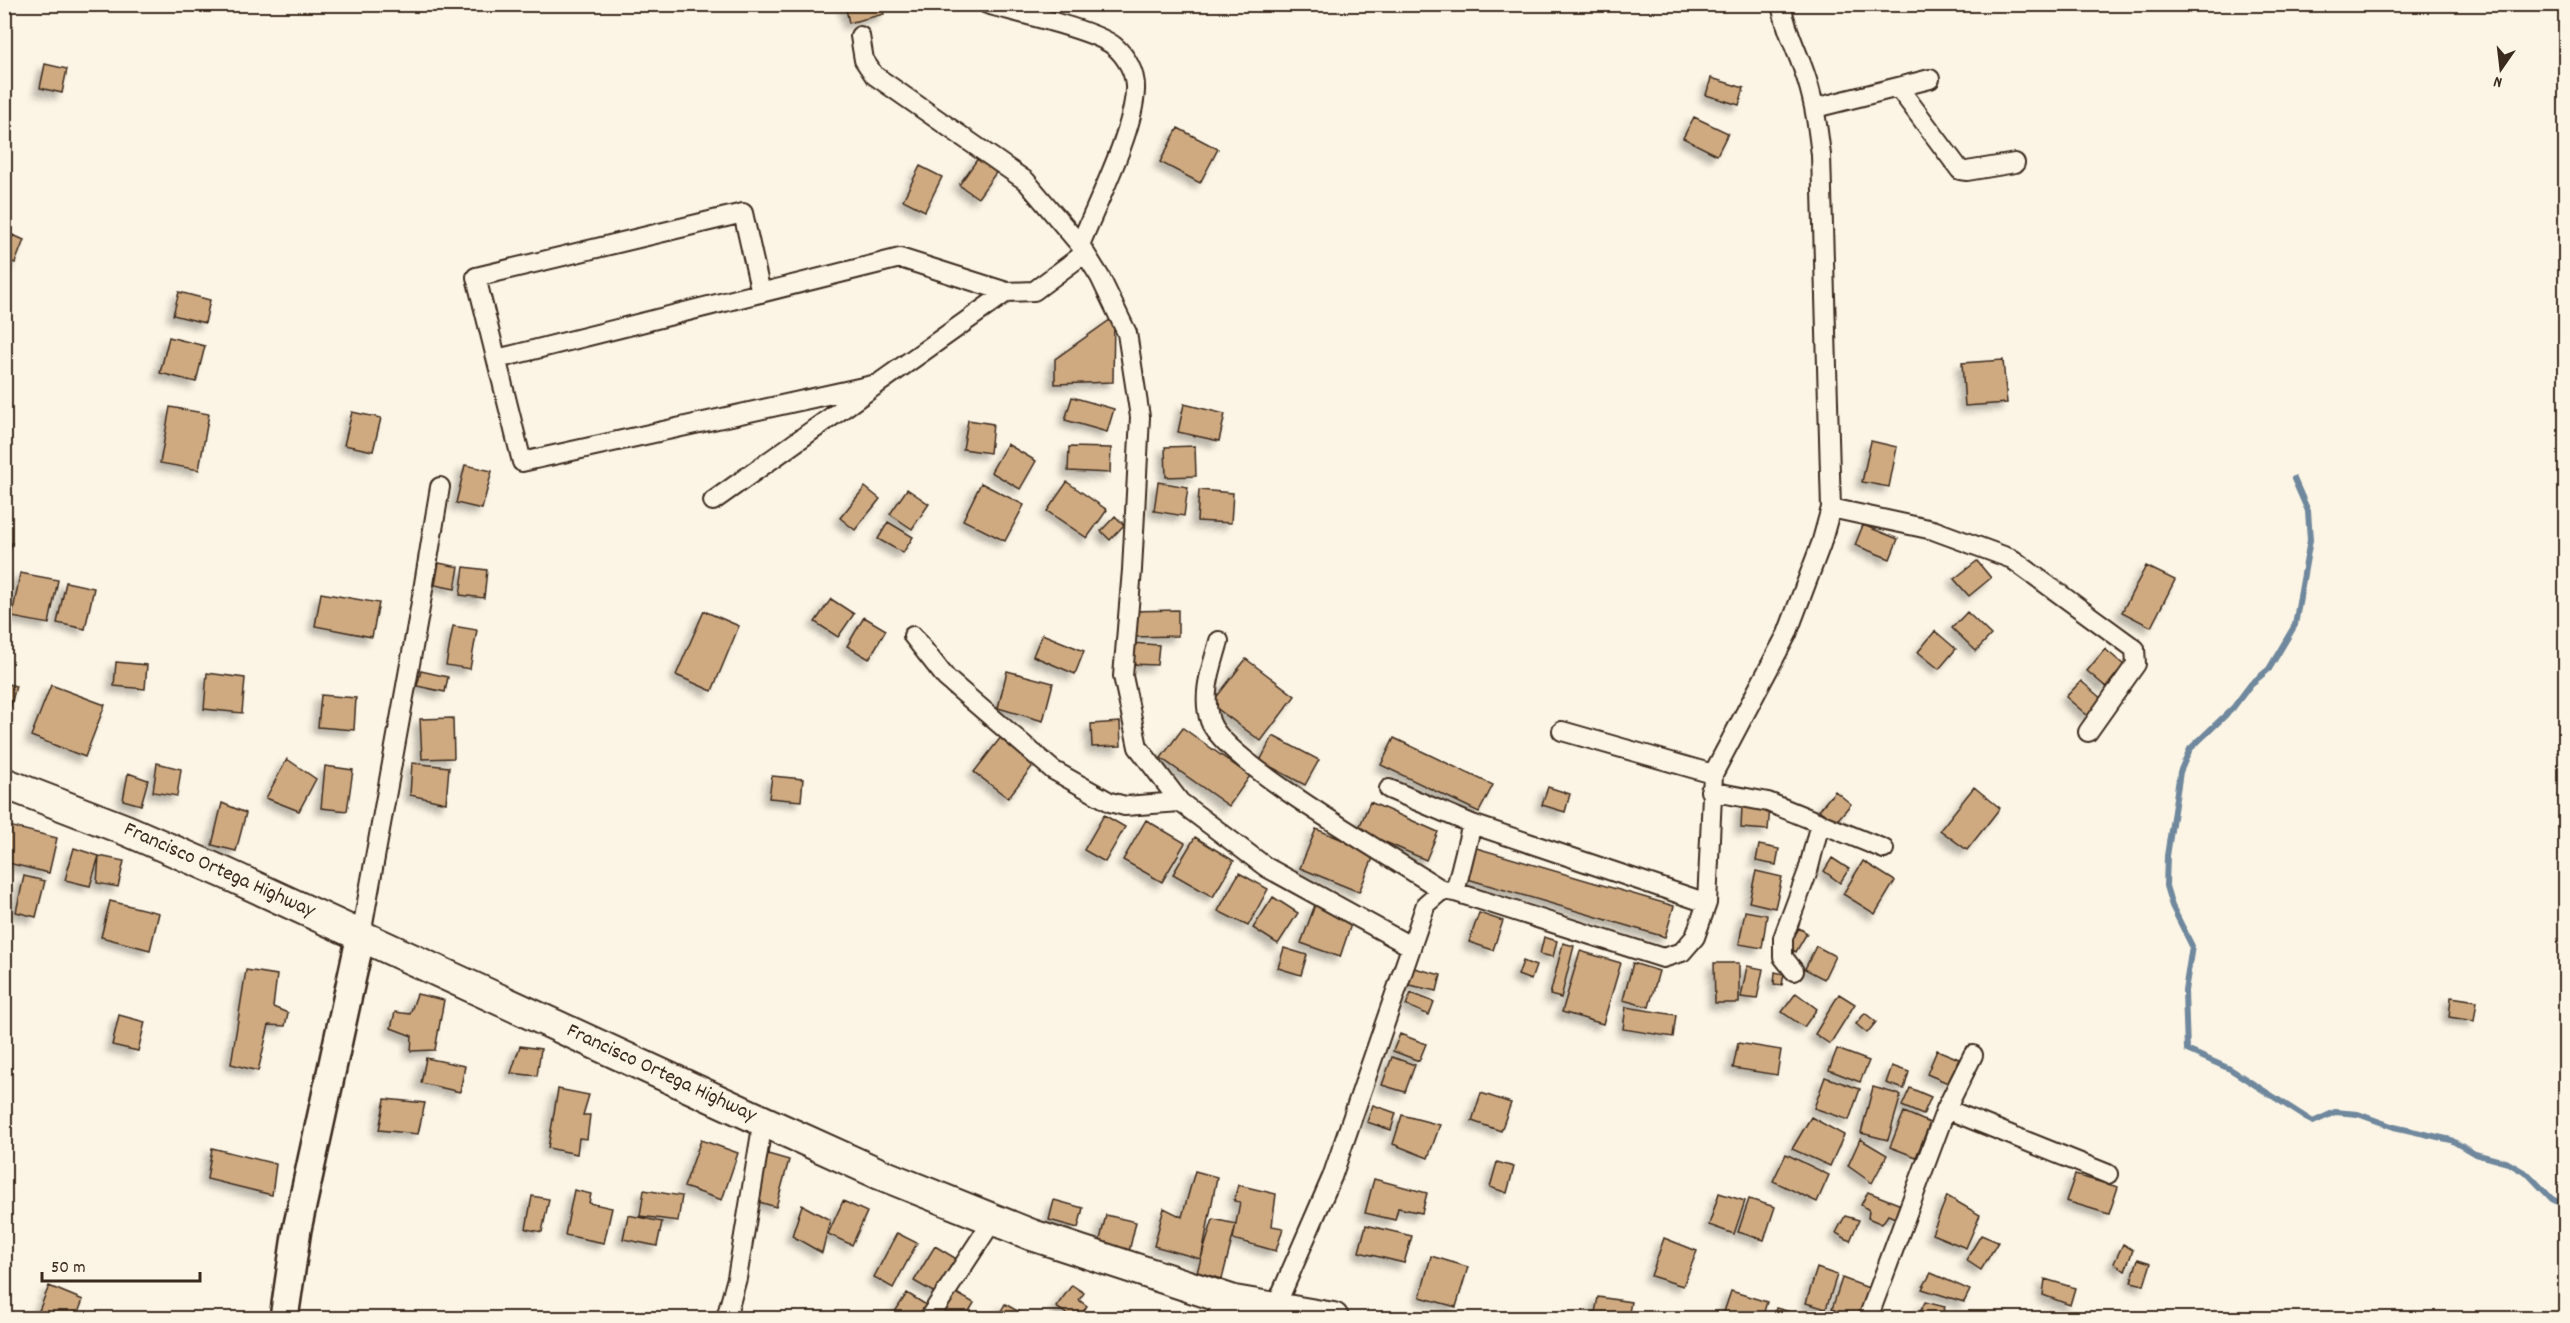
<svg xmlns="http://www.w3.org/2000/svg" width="2570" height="1323" font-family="Dekko,sans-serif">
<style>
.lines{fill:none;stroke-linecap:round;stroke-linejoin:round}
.stream{stroke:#70889d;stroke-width:6}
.building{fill:#cfaa81;stroke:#3b2a1e;stroke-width:1.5;filter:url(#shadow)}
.street-casing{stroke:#3b2a1e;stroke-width:22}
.secondary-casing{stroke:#3b2a1e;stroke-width:32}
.primary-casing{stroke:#3b2a1e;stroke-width:34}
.street{stroke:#fcf5e5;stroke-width:18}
.secondary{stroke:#fcf5e5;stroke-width:27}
.primary{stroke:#fcf5e5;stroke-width:30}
.labels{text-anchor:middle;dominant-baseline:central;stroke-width:4.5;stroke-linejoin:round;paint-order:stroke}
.street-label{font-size:21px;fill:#3b2a1e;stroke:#fcf5e5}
</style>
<defs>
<filter id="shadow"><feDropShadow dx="-5.5" dy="5.5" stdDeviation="3" flood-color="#0004"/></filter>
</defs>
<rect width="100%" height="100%" fill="#fcf5e5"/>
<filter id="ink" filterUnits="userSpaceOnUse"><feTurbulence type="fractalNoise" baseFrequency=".0167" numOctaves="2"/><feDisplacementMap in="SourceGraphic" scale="12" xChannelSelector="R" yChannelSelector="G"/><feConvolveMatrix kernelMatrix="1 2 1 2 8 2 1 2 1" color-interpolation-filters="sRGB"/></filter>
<g filter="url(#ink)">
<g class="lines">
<!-- stream -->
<path class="stream" d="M2294,479l14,32 2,29 -15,85 -26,44 -18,15 -18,24 -43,41 -10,23 -13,84 -1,30 6,20 20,40 -7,45 2,59 43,19 83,53 22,-10 23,2 36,13 57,13 24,14 33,9 21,12 23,24 14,7"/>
</g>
<!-- building -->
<path class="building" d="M845,4h37l2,10 -35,9z
M45,64l22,5 -5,24 -22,-5z
M1711,78l33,10 -5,17 -33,-10z
M1694,117l34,16 -11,22 -34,-17z
M1178,128l40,21 -18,34 -40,-21z
M981,154l19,13 -22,31 -19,-13z
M920,166l22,11 -17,34 -22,-11z
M13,235l11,5 -9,23 -11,-4z
M179,292l31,8 -5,23 -32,-8z
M1114,317l-1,65 -58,2v-25z
M169,337l36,9 -9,36 -36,-9z
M2003,360l4,43 -42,3 -3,-43z
M1072,397l42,12 -7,23 -42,-12z
M1184,404l41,10 -6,27 -41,-9z
M170,407l39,7 -10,56 -39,-7z
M352,412l29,6 -8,33 -29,-6z
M968,420l25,4 -3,29 -27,-4z
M1871,441l26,6 -8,40 -27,-5z
M1007,444l29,17 -16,28 -29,-17z
M1195,446l1,30 -30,1 -1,-30z
M1069,447l42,1 -1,25 -42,-2z
M465,465l27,6 -10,38 -26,-6z
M1067,482l40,28 -20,28 -40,-27z
M1158,482l30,5 -4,29 -30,-5z
M981,483l43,22 -19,36 -42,-21z
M865,487l15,12 -25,31 -15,-12z
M907,489l22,15 -17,25 -22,-15z
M1199,490l34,3 -2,30 -34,-2z
M1115,516l9,9 -14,15 -9,-9z
M888,522l25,15 -10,16 -25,-14z
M1863,525l35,14 -8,20 -35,-14z
M4,541l8,2 -8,29z
M1977,561l14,17 -22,18 -15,-17z
M439,563l20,4 -4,22 -20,-4z
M2146,566l29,14 -24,47 -29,-15z
M464,567l23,3 -3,28 -24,-3z
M20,573l38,7 -9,44 -37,-7z
M66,582l28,6 -9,41 -28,-6z
M321,593l58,10 -7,34 -57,-11z
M831,599l23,15 -16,23 -23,-15z
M1178,610v26l-47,1v-26z
M704,611l35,15 -27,65 -36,-16z
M1967,612l24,23 -15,16 -24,-23z
M864,617l22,13 -17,29 -22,-13z
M453,626l24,4 -7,39 -24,-4z
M1935,631l21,18 -17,20 -21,-17z
M1042,634l42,17 -9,23 -42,-18z
M1131,643l28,2 -2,20 -28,-1z
M2105,649l19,16 -18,22 -19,-16z
M1246,659l49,37 -34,45 -50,-37z
M116,662l31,3 -2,24 -31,-3z
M421,671l27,6 -3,15 -28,-6z
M1007,671l46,12 -10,38 -45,-13z
M207,673l38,5 -3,35 -38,-4z
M2081,681l22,19 -15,16 -22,-19z
M4,683l12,3 -12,45z
M51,685l54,20 -20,52 -54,-21z
M321,695l35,3 -2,32 -36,-3z
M453,718l1,40 -32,1 -2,-40z
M1120,722l1,24 -29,1 -1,-23z
M1183,728l67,48 -21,30 -68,-48z
M1273,736l46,24 -14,25 -45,-24z
M1001,737l34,26 -27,35 -34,-26z
M1394,738l99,47 -14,27 -98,-47z
M287,759l29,20 -17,32 -33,-13z
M157,763l24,6 -4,27 -24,-4z
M412,763l37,4 -3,36 -36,-8z
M325,766l28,4 -6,41 -26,-3z
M128,773l20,7 -7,25 -18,-5z
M772,776l31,3 -2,22 -32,-3z
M1548,787l22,7 -5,18 -23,-7z
M1974,787l26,21 -33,42 -27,-20z
M1835,791l16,13 -16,19 -16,-13z
M1370,802l68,30 -12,28 -68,-30z
M222,803l24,10 -10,38 -24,-6z
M1742,805l28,2 -2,23 -27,-2z
M1104,815l21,12 -20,35 -21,-12z
M1146,820l39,23 -23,39 -39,-22z
M5,825l52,13 -8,35 -45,-11z
M1316,829l59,24 -16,39 -59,-24z
M1195,837l39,24 -21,36 -40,-23z
M1759,845l20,4 -3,16 -20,-4z
M1473,847l201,59 -9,31 -201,-59z
M74,848l25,8 -9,30 -25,-6z
M99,856l25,5 -6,26 -21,-4z
M1832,858l17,11 -9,14 -16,-12z
M1863,861l32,20 -20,33 -32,-20z
M1756,871l26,6 -7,31 -26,-6z
M1239,873l29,16 -20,37 -30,-15z
M24,876l21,5 -9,36 -20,-5z
M1273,897l25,16 -20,31 -25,-16z
M110,901l49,12 -9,37 -49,-13z
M1315,905l38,13 -13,39 -39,-14z
M1745,911l22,4 -5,33 -23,-4z
M1479,913l24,8 -10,29 -24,-8z
M1799,928l8,5 -11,19 -8,-5z
M1544,937l13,4 -4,16 -13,-3z
M1563,943l11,3 -13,52 -11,-3z
M1816,946l19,10 -11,23 -19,-10z
M1284,948l23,7 -6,20 -23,-7z
M1580,951l41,12 -18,61 -41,-12z
M1523,961l13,5 -5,14 -13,-5z
M1633,963l26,8 -10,36 -26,-7z
M1714,963h25v40h-24z
M1747,966l16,3 -6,30 -16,-2z
M1414,968l27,7 -4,16 -28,-6z
M246,970l31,5 -4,32 15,6 -3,13 -16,-1 -11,46 -27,-7z
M1775,972l9,2 -2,11 -8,-1z
M1411,993l23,9 -5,13 -23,-10z
M1796,993l21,16 -13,18 -22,-15z
M417,994l27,6 -9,50 -24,1 1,-15 -21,-8 4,-16 15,2z
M1839,994l16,10 -25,40 -15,-10z
M2451,997l26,4 -3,20 -25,-4z
M1626,1007l50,8 -3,22 -50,-8z
M1865,1013l11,9 -9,11 -11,-9z
M119,1015l26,7 -7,29 -26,-6z
M1400,1034l26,10 -7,17 -26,-10z
M1738,1043l43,7 -4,25 -44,-7z
M520,1046l21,3 -4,27 -26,-3z
M1837,1049l32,12 -9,21 -31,-12z
M1937,1050l22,9 -11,24 -21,-9z
M1392,1057l23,8 -10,27 -23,-7z
M426,1058l39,8 -5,26 -39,-9z
M1892,1066l17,6 -5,17 -18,-6z
M1825,1077l35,12 -11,31 -35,-12z
M1873,1087l28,8 -13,45 -27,-7z
M1910,1088l21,9 -8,18 -21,-9z
M558,1089l31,6 -6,20h7l-3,24 -8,-1 -2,16 -29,-6z
M1481,1093l30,10 -10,28 -29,-10z
M385,1099l40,4 -7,31 -39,-4z
M1373,1105l23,8 -5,17 -24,-8z
M1904,1112l26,11 -14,34 -26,-10z
M1402,1115l38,10 -12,33 -35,-14z
M1811,1117l33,18 -14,31 -38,-17z
M1860,1139l27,16 -15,28 -24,-17z
M701,1140l37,13 -16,47 -38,-13z
M212,1148l64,16 -4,31 -65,-16z
M768,1154l21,6 -13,47 -20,-6z
M1786,1154l43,21 -12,27 -44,-21z
M1497,1162l17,5 -7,26 -17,-6z
M1195,1171l22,6 -16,82 -47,-13 10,-38 18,9z
M2075,1175l43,12 -9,27 -43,-13z
M1374,1179l53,14 -5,20 -24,-5 -3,12 -30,-7z
M1238,1185l38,9 -4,32 11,2 -7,23 -43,-12 7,-37 -6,-1z
M574,1190l17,4 -2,9 23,5 -8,35 -39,-8z
M644,1190l38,6 -4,25 -38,-5z
M1868,1192l33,13 -6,13 -7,-3 -6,9 -14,-6 1,-8 -8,-5z
M1719,1193l26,8 -11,33 -25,-9z
M532,1196l17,3 -7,33 -16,-3z
M1947,1196l33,19 -14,33 -34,-14z
M1749,1199l26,8 -11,33 -26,-8z
M1054,1200l29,8 -5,20 -29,-8z
M843,1201l24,11 -15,33 -24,-11z
M802,1205l28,15 -8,33 -30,-17z
M628,1215l34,7 -5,24 -34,-7z
M1106,1215l30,7 -9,38 -30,-8z
M1845,1216l14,4 -9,21 -14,-8z
M1213,1219l23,5 -14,55 -25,-7z
M1366,1225l46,11 -8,27 -45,-11z
M897,1233l20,10 -24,45 -19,-11z
M1981,1235l17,7 -17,28 -15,-10z
M1664,1238l33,13 -14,35 -32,-10z
M2123,1244l10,6 -8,21 -11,-8z
M935,1246l25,15 -20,35 -26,-15z
M1431,1256l37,11 -12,40 -36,-10z
M2138,1259l13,4 -7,22 -13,-3z
M1817,1268l20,7 -11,34 -20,-6z
M1931,1273l39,17 -6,12 -42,-13z
M1842,1278l32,12 -10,28h-11l-21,-9z
M2045,1279l30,9 -5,17 -27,-10z
M1072,1285l12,8 -5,7 8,6 -8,12h-6l-17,-11z
M49,1286l34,14 -7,18h-40z
M951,1290l23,13 -9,15 -29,-2z
M1731,1291l36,11 -5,16h-40z
M907,1293l21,13 -8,12h-29z
M1598,1297l33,5 -3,16h-34z
M1925,1302l20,5 -5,11h-23z
M1005,1304l25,14h-33z
M1776,1308l36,10h-39z
M1549,1311l25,7h-26z"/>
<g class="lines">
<!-- street casing -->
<g class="street-casing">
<path id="street" d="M987,4c27,8 108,26 127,42 12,10 22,27 21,44 -1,41 -39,115 -55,155
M860,36l4,24 10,15 152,106 54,64 20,32 27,56 13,84 -8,153 -9,106 15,71 42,55 86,65 144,79
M1898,87l62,83 7,1 48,-8
M1815,108l115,-29
M761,293l-18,-80 -267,64 46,185 355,-78
M497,359l403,-101 107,34
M713,501l294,-209 27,-1 51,-38
M1831,508l102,22 79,29 123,90 1,15 -48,68
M913,636l33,42 107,92 57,32 15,4 55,-4
M1219,641c-7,26 -18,53 -9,80 14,41 188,140 232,169l13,2 208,66 19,-6 13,-15 12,-34 6,-129 74,-140 34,-90 10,-36 -10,-353c-3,-25 -6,-50 -14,-75 -8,-26 -21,-48 -26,-76
M1562,731l151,43
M1389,789l83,35 235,79
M1710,791l58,11 116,47
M1455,892l17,-68
M361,935l58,-321 21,-127
M1794,971l-11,-14v-19l25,-67 12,-48
M1946,1109l162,65
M1275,1308l57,-131 94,-273 16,-14
M726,1318l11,-40 26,-157
M929,1318l64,-98
M1215,1318l19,-17
M1868,1318l78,-209 27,-54"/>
</g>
<!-- secondary casing -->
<g class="secondary-casing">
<path id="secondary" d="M284,1318l13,-89 64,-294"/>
</g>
<!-- primary casing -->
<g class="primary-casing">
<path id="primary" d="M4,783l122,47 101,44 536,247 117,53 152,61 202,66 99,17"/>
</g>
<!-- street -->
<use href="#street" class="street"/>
<!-- secondary -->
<use href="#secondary" class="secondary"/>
<!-- primary -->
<use href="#primary" class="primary"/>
</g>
</g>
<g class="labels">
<!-- street labels -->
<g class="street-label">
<text transform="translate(219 871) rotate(24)">Francisco Ortega Highway</text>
<text transform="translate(661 1074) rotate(25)">Francisco Ortega Highway</text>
</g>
</g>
<!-- margin -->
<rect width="2570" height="1323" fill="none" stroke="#fcf5e5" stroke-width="24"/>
<rect x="12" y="12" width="2546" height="1299" fill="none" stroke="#3b2a1e" stroke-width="2" filter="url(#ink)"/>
<!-- north arrow -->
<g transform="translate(2501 69) rotate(194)" stroke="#fcf5e5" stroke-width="4.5" paint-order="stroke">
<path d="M0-4.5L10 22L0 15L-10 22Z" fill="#3b2a1e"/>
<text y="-9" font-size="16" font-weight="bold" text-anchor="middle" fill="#3b2a1e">N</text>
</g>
<!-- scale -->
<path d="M42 1272v9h158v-9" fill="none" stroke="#3b2a1e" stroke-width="3"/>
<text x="51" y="1272" font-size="18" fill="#3b2a1e" stroke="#fcf5e5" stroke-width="4.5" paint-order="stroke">50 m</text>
</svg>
